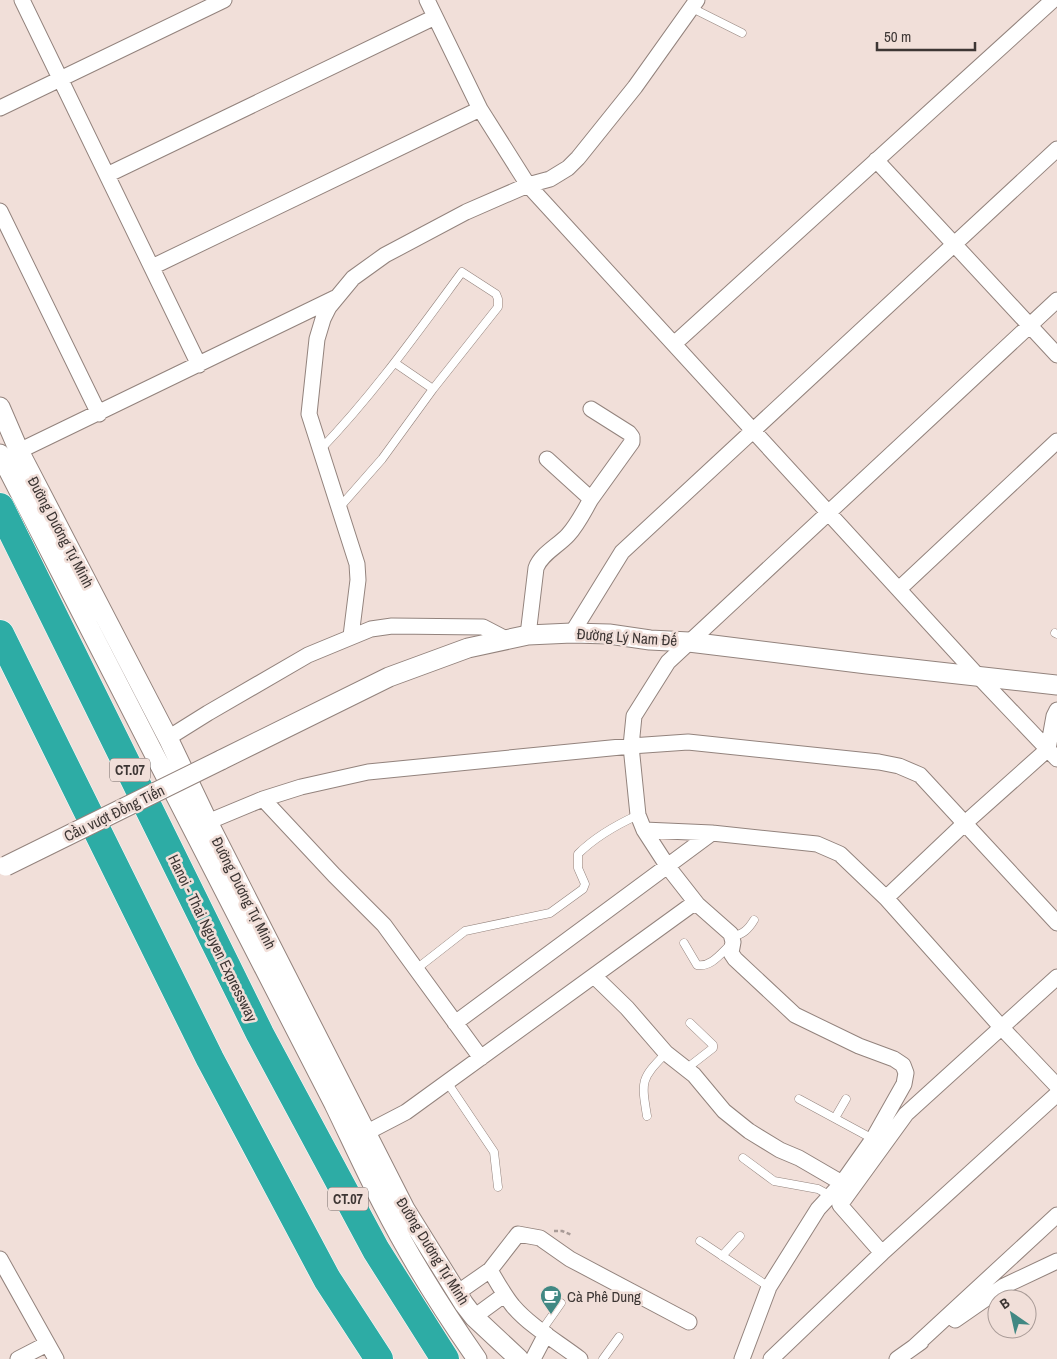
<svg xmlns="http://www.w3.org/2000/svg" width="1057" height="1359" font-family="'Archivo Narrow',sans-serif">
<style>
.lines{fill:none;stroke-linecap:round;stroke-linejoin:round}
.service-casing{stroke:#93837d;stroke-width:9}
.minor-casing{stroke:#93837d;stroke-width:17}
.tertiary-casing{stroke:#93837d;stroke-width:21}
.motorway-casing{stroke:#fff;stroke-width:29}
.path{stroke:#a89a96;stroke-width:2.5;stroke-dasharray:4 2.5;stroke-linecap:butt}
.service{stroke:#fff;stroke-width:8}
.minor{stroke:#fff;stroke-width:15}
.tertiary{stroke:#fff;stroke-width:19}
.motorway{stroke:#2daca5;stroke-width:28}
.tertiary-bridge-casing{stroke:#93837d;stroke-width:21;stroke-linecap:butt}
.tertiary-bridge{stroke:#fff;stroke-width:19}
.labels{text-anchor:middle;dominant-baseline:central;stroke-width:5;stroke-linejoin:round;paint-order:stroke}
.shield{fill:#f1dfd9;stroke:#736966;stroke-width:1}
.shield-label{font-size:14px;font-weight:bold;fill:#3d3634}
.street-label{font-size:15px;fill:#3d3634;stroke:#f1dfd9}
.poi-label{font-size:15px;fill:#3d3634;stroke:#f1dfd9;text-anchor:start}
</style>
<rect width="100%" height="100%" fill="#f1dfd9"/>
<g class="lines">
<!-- service casing -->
<g class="service-casing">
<path id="service" d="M692,8l50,25
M320,450c53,-55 97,-117 142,-178l34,22 2,5v8l-65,82
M339,508l43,-49 51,-70 -38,-26
M1055,633l2,1
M732,937c11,-3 16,-7 22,-17
M684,943l13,22c14,3 25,-13 35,-22
M415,970l50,-39 85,-18 33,-24 2,-5 -7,-16v-14c17,-17 38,-29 60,-39
M686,1069l27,-21v-3l-23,-22
M447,1082l47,70 4,35
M799,1099l74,40
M647,1116c-6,-36 -6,-37 19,-63
M835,1118l11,-19
M743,1158l31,23 44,8 13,7
M700,1241l69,46
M722,1256l18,-20
M542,1330l19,-27
M603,1359l16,-22"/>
</g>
<!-- minor casing -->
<g class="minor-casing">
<path id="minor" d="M22,0l177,365
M427,0l53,109 48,76 450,491 79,83
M0,108l224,-108
M876,160l181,195
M107,175l328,-158
M0,211l99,203
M152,267l328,-158
M674,344l379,-344
M591,409l38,24 3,4v5l-41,57
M19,451l316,-153
M899,589l158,-148
M572,633l50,-81 435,-403
M528,635l8,-67c5,-14 22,-22 32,-33 10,-11 16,-24 23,-36l-44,-40
M351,636l7,-56 -1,-16 -48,-150 8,-75 6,-20 6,-12 24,-29 32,-23 81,-43 62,-27 22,-6 18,-11 10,-10 57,-71 62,-87
M168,738l40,-25 100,-58 63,-26 21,-3 91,1 25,13
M263,799l71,76 50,50 97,133
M198,826l65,-27 38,-12 67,-15 263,-26 57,-4 191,20 20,4 21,9 137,148
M644,830l68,3 105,11 23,10 46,44 116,130 55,58
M886,898l78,-74 84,-75 6,-33 3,-6
M697,904l-29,-37 -24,-37 -6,-15 -7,-69 3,-30 34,-54 389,-362
M594,976l33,32 39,45 28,22 30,36 25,20 31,19 19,8 43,25
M455,1023l257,-190
M356,1138l50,-26 284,-206 7,-2 34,30 2,8 -2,11 4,6 60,56 64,31 35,13 9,6 3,8 -2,11 -31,55 -31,44 -24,26 -49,78 -27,72
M882,1253l-42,-48 66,-91 151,-137
M0,1259l56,100
M490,1270c7,12 14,25 23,36 18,21 45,36 67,53
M457,1293l33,-23 28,-36 22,4 30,21 119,63
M474,1317l30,-22
M955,1320l49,-34 53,-25
M914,1347l143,-132
M18,1359l29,-15
M533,1359l13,-25
M771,1359l111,-106 175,-159
M897,1359l24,-17"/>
</g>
<!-- tertiary casing -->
<g class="tertiary-casing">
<path id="tertiary" d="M0,407l19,44 149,287 40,84 197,387 59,95 10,13 45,42
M0,454l334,650c16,33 31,66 48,99 28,55 60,106 95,156
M221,760l168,-83 79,-29 60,-13 44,-2 37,1 41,6 39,2 178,22 190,21"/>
</g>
<!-- motorway casing -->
<g class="motorway-casing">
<path id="motorway" d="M0,507l260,527 116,216 69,109
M0,634l210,425 117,220 52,80"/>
</g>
<!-- path -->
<path class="path" d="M554,1231h8l10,4"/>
<!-- service -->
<use href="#service" class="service"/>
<!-- minor -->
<use href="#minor" class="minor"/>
<!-- tertiary -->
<use href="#tertiary" class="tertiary"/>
<!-- motorway -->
<use href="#motorway" class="motorway"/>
<!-- tertiary-bridge casing -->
<g class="tertiary-bridge-casing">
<path id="tertiary-bridge" d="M6,866l215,-106"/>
</g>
<!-- tertiary-bridge -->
<use href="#tertiary-bridge" class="tertiary-bridge"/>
</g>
<!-- icons -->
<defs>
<g id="cafe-pin" transform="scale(1.125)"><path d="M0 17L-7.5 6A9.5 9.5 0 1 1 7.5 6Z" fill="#418883" stroke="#f1dfd9"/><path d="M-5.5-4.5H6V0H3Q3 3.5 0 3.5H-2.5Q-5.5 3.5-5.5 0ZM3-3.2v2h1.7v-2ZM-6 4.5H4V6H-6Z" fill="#fff"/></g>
</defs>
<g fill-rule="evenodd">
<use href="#cafe-pin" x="551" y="1296"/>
</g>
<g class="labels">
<!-- shield labels -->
<g class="shield">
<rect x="110" y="758.5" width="40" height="23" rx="4"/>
<rect x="328" y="1187.5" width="40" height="23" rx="4"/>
</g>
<g class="shield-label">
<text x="130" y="770">CT.07</text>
<text x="348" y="1199">CT.07</text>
</g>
<!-- street labels -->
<g class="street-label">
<text transform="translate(61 532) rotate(62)">Đường Dương Tự Minh</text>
<text transform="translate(627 637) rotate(4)">Đường Lý Nam Đế</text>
<text transform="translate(114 813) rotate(-26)">Cầu vượt Đồng Tiến</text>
<text transform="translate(244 893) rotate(63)">Đường Dương Tự Minh</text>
<text transform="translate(213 938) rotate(64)">Hanoi - Thai Nguyen Expressway</text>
<text transform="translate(433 1251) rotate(58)">Đường Dương Tự Minh</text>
</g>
<!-- poi labels -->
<g class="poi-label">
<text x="567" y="1296">Cà Phê Dung</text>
</g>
</g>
<!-- north arrow -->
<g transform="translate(1012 1314) rotate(326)"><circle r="24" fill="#f1dfd9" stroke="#a99b97"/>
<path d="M0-4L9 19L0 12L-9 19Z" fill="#418883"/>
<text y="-8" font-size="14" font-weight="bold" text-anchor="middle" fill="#3d3634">B</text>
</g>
<!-- scale -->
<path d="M877 42v8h98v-8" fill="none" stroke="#3d3634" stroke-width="2.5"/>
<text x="884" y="42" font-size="15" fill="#3d3634" stroke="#f1dfd9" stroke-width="4" paint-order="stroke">50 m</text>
</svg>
